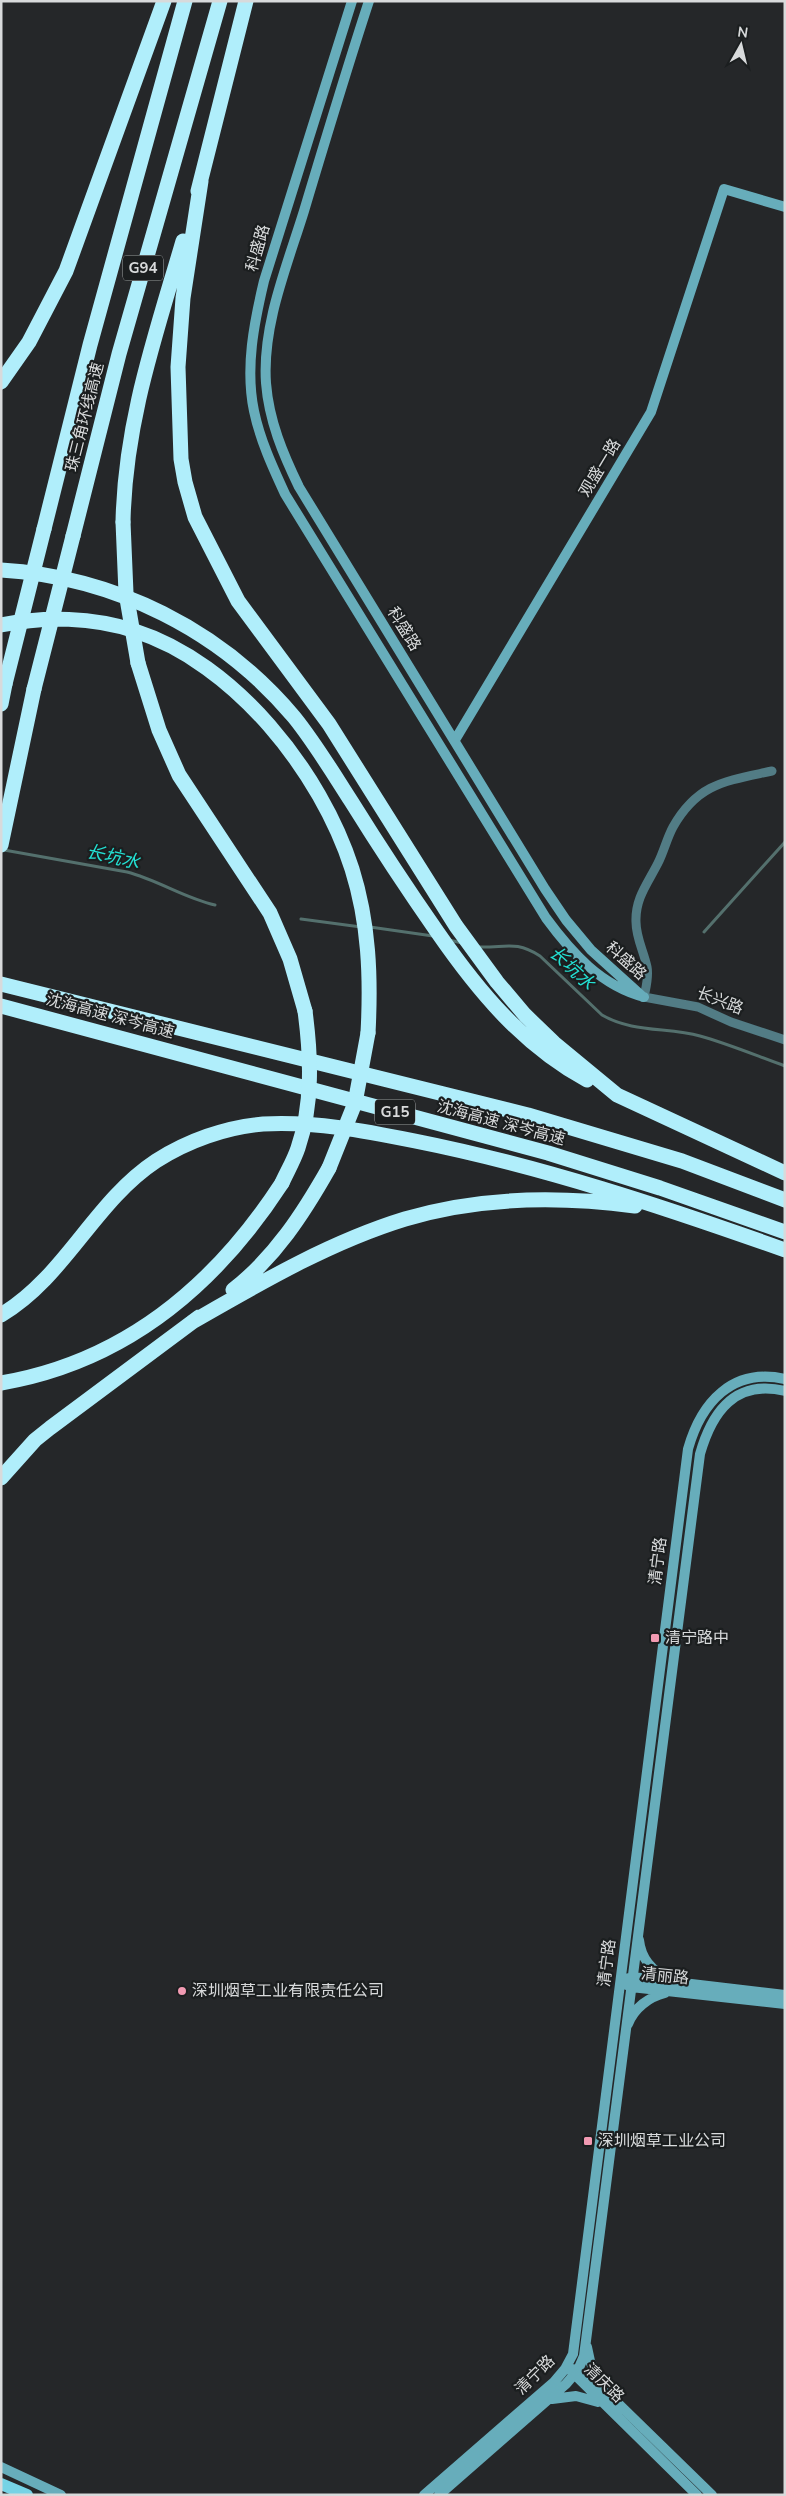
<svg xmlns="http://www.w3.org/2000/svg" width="786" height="2496" font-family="'Nunito Sans','Noto Sans SC',sans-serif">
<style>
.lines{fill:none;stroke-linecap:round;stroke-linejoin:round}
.stream{stroke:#54706d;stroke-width:3}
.street{stroke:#527c85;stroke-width:9}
.secondary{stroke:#67adbb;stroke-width:10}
.primary{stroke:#76d3e5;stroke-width:12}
.highway{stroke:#b0eefb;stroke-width:15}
.highway-bridge{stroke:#b0eefb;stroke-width:15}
.poi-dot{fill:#f19ab2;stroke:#1b1e1f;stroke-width:2}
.labels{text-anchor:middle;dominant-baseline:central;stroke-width:4.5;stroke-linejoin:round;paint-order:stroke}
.shield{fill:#1b1e1f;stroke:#9fa2a3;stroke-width:1}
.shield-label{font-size:15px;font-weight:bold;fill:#d8dadb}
.street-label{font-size:16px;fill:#d8dadb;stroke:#1b1e1f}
.poi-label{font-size:16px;fill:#d8dadb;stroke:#1b1e1f;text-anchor:start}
.water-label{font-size:18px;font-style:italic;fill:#23e0d3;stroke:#1b1e1f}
</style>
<rect width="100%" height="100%" fill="#252729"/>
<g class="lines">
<!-- stream -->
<path class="stream" d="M4,850l123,22c31,8 57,26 88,33
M301,919l60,8
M370,927l63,9
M704,932l81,-90
M449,940l13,3
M478,947c28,1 37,-7 62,9l62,59c31,18 66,12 98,21 29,8 57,20 85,30"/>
<!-- street -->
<path class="street" d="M772,771c-46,10 -74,12 -99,56 -6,11 -9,24 -15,36 -10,20 -23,35 -22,59 0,16 8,30 11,45 2,10 -1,20 -3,30l54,10 33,15 54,18"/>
<!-- secondary -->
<path class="secondary" d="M352,1l-88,280c-10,42 -19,87 -10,130 6,29 19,57 31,83l261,424c25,34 55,68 98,79
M369,1c-23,70 -44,140 -65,210 -17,55 -42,114 -38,172 3,38 17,71 33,104l246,402 21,31 25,30 52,47
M455,740l196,-328 73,-223 61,18
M639,1940c2,19 14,32 31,39
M627,1979l5,-2 153,18
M625,1984l6,3 154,17
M628,2024c6,-16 21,-27 37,-31
M587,2347l3,14 9,20
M573,2369l20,10 119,116
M571,2371l126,124
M552,2399l24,-3 22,6
M1,2467l60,28
M424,2495l130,-113 11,-13 8,-15 115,-905c13,-46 44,-82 97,-70
M439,2495l127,-111 12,-14 6,-14 116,-902c12,-42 35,-75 85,-63"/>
<!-- primary -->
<path class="primary" d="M1,2484l26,11"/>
<!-- highway -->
<path class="highway" d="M201,181l-18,117 -5,69 3,92 4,23 10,35 43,84 91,123 127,202 41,56 28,33 29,28 63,52 168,78
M198,191l48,-190
M1,382l28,-40 37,-71 98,-270
M123,522c2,-100 32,-185 60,-281
M44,529l46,-184 95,-344
M73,536l46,-182 101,-353
M1,570c114,7 220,60 293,147 21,26 39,56 57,84 28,45 57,89 87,132 41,59 85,112 149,147
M1,625c44,-9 92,-8 134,6 100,32 186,141 217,238 17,54 19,108 16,164
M138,663l21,67 20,45 91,138 20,46 15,52
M1,704l4,-20
M1,845l33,-156
M1,984l527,131 154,46 103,39
M1,1006l547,147 112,35 125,44
M233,1290c42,-33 70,-76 96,-122
M1,1315c64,-38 93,-113 155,-154 31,-20 70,-34 107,-37 51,-3 102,7 152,17 126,25 249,66 370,109
M192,1322c68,-39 138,-80 213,-103 74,-22 154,-23 230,-13
M1,1383c123,-21 214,-97 281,-200
M1,1478l34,-38 15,-12 149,-111"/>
<!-- highway-bridge -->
<path class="highway-bridge" d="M123,522l3,71 12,70
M5,684l39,-155
M34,689l39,-153
M329,1168l26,-65 13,-70
M282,1183c5,-11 12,-23 16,-35 15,-44 13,-92 7,-137"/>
</g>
<!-- markers -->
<g class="poi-dot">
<rect x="650" y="1633" width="10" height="10" rx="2.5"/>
<circle cx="182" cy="1991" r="5"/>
<rect x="583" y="2136" width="10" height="10" rx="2.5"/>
</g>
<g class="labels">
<!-- shield labels -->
<g class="shield">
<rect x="123" y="255.5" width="40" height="25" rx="4"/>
<rect x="375" y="1099.5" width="40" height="25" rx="4"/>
</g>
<g class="shield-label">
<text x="143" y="268">G94</text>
<text x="395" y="1112">G15</text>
</g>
<!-- street labels -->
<g class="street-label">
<text transform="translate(258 248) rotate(-74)">科盛路</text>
<text transform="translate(85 417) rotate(-76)">珠三角环线高速</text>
<text transform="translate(600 468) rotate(-59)">观盛一路</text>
<text transform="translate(404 629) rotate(58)">科盛路</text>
<text transform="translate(626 961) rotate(42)">科盛路</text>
<text transform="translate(720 1001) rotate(21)">长兴路</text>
<text transform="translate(110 1016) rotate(15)">沈海高速 深岑高速</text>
<text transform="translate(501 1123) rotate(15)">沈海高速 深岑高速</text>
<text transform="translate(658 1561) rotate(-83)">清宁路</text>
<text transform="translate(607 1963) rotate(-83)">清宁路</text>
<text transform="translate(665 1976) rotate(6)">清丽路</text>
<text transform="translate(535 2375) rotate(-45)">清宁路</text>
<text transform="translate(604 2383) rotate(44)">清庆路</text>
</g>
<!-- poi labels -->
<g class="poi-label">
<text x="665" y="1638">清宁路中</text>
<text x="192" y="1991">深圳烟草工业有限责任公司</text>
<text x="598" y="2141">深圳烟草工业公司</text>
</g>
<!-- water labels -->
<g class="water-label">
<text transform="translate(113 857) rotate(13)">长坑水</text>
<text transform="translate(572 968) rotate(43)">长坑水</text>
</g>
</g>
<!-- border -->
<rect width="786" height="2496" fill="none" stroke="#d8dadb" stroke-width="5"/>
<!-- north arrow -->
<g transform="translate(741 45) rotate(8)" stroke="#1b1e1f" stroke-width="4" paint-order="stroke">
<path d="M0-4L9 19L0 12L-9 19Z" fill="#d8dadb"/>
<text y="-8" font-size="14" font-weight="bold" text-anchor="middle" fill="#d8dadb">N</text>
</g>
</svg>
